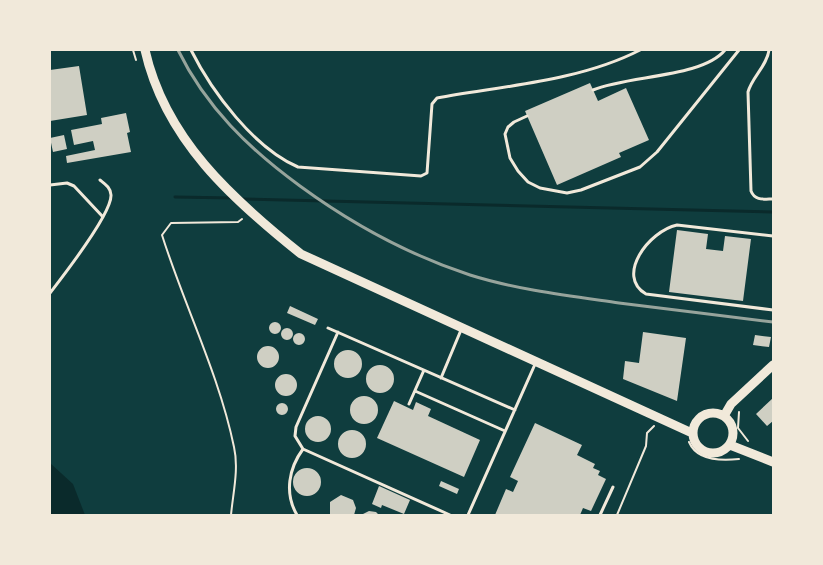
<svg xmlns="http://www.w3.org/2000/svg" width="823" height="565" font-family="Arial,sans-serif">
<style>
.water{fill:#0a2a2b}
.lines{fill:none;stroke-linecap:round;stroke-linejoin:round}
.stream{stroke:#0a2a2b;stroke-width:3}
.building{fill:#cfcfc3}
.path{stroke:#f1e9da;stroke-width:2}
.service{stroke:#f1e9da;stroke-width:3}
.tertiary{stroke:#f1e9da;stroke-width:9}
.rail{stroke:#97a49c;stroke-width:3}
</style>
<rect width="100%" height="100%" fill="#0f3d3e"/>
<!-- water -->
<path class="water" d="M50,463l23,21 12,31h-35z"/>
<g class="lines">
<!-- stream -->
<path class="stream" d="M175,197l58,1
M241,199l532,13"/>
</g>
<!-- building -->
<path class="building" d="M79,66l8,49 -37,6v-51z
M590,83l8,18 28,-13 23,52 -30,13 2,4 -64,28 -32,-74z
M126,113l4,19 -3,1 4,19 -64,11 -1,-7 29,-6 -2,-9 -19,4 -3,-15 31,-6 -1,-6z
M64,135l3,14 -14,3 -3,-14z
M677,230l31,4 -2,15 17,2 2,-15 26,3 -8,62 -74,-9z
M290,306l28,13 -3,6 -28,-12z
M269 328a6 6 0 1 1 12 0a6 6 0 1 1-12 0Z
M281 334a6 6 0 1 1 12 0a6 6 0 1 1-12 0Z
M643,332l43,6 -9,63 -54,-22 2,-18 14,2z
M293 339a6 6 0 1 1 12 0a6 6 0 1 1-12 0Z
M755,335l16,2 -2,10 -16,-2z
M257 357a11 11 0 1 1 22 0a11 11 0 1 1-22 0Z
M334 364a14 14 0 1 1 28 0a14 14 0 1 1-28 0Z
M366 379a14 14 0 1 1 28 0a14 14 0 1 1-28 0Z
M275 385a11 11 0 1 1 22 0a11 11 0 1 1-22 0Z
M350 410a14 14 0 1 1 28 0a14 14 0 1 1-28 0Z
M773,398v23l-6,5 -11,-12z
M394,401l19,9 3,-8 15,7 -3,7 52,24 -16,37 -87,-39z
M276 409a6 6 0 1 1 12 0a6 6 0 1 1-12 0Z
M305 429a13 13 0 1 1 26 0a13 13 0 1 1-26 0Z
M535,423l47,22 -5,10 18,9 -2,4 7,3 -2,4 8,4 -15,32 -8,-3 -3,7h-85l11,-26 7,3 5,-11 -8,-4z
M338 444a14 14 0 1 1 28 0a14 14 0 1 1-28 0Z
M293 482a14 14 0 1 1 28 0a14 14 0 1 1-28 0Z
M441,481l18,8 -2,5 -18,-8z
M379,486l31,14 -6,14 -22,-9 -1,3 -9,-4z
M341,495l12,5 3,8 -2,7h-24v-13z
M369,511l7,1 3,3h-18z"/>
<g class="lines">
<!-- path -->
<path class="path" d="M133,50l3,10
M739,412l-1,16 10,13
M689,442c8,19 32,19 50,17
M231,515c2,-22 8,-46 3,-68 -15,-73 -50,-142 -72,-212l9,-12 67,-1 4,-3
M617,515l29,-69 1,-13 7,-7"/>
<!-- service -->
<path class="service" d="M191,50c21,42 63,98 107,117l123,9 6,-3 5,-69 5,-6c66,-12 143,-17 203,-48
M769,50c-2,16 -17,27 -21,42l3,99c4,10 13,8 22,8
M593,90c35,-15 109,-12 132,-40
M527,116l-13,6 -6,5 -3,7 5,24 8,13 10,11 12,6 27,5 14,-3 59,-23 17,-15 82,-102
M50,185l17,-2 7,3 29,31
M773,236l-96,-11c-28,6 -62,51 -31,69l127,16
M50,293c13,-17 62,-79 61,-98 0,-7 -6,-11 -11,-15
M328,328l187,82
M441,378l20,-48
M415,391l90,40
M409,404l15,-34
M303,449l147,66
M297,515c-13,-22 -8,-47 6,-66l-8,-13 1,-9 42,-95
M468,515l68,-153
M600,515l13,-28"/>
<!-- tertiary -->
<path class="tertiary" d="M145,50c20,89 87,149 156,204l391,179
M693 433a20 20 0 1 1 40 0a20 20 0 1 1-40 0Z
M724,416l7,-12 42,-39
M730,445l43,17"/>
<!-- rail -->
<path class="rail" d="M178,50c28,57 71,99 122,136 52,38 109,69 170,89 48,15 100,21 149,28 51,6 103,13 154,19"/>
</g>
<!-- border -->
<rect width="823" height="565" fill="none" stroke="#f1e9da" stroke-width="102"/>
</svg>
